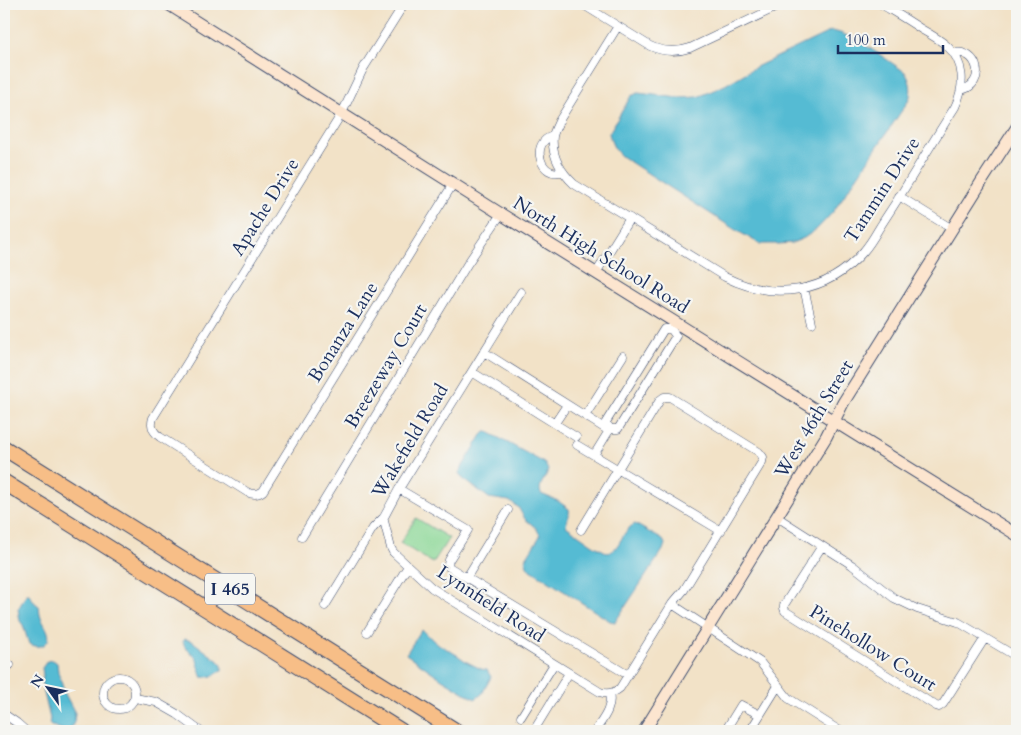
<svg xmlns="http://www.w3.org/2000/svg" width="1021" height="735" font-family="Cardo,serif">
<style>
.green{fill:#8ad795;stroke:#52837a}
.water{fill:#55bbd3;stroke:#387598}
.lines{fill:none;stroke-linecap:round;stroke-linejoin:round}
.street-casing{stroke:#3b4a6e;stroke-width:9}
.secondary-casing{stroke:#3b4a6e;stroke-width:13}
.highway-casing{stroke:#3b4a6e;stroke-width:17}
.street{stroke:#fff;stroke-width:8}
.secondary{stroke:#fce5cf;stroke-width:11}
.highway{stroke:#f7be87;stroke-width:15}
.labels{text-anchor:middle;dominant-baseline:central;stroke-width:4.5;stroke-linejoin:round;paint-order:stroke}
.shield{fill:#f6f6f2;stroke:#5d6b8a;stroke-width:1}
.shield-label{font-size:18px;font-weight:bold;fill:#1b2f5e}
.street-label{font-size:19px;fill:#1b2f5e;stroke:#f6f6f2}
</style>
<rect width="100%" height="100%" fill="#f6f6f2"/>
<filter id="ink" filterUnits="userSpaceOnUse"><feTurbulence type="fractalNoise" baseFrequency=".02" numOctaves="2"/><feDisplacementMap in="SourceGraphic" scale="10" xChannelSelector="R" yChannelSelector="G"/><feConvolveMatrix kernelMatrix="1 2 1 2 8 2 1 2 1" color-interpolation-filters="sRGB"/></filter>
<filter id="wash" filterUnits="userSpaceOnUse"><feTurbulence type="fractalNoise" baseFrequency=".0096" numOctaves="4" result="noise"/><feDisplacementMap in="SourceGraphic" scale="20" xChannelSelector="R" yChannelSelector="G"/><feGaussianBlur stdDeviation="1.12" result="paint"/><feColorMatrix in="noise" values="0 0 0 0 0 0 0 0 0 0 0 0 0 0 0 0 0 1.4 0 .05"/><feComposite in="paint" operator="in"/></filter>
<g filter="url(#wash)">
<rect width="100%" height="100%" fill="#f2e2c7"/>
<!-- green -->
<path class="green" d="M416,518l33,20 -16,25 -33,-20z"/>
<!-- water -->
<path class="water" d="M831,31c21,2 56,29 74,41 6,10 7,17 4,28l-76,112 -16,17 -13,9 -12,5 -14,1h-18l-26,-15 -113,-73c-7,-7 -10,-13 -12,-23l22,-37 7,-3 41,5 18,-1 8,-3 20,-9 31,-18z
M485,432h3l51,28 6,4 3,6c-2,8 -11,16 -7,24l17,7 11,8c1,6 -2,11 -3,17l27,19 15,8c13,-4 14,-24 27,-29l28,16 2,4 -2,6 -48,72 -5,-1 -82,-53 -3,-8 15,-24 -1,-3 -3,-5 -11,-9 -7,-12 -9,-6 -20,-3 -27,-20 -3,-5 2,-4 21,-34z
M27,594h2l6,9 4,3c1,4 0,8 2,12 3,7 13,19 4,26 -6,4 -10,2 -16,0l-6,-19 -3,-4 -2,-12z
M422,630l13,12 22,13 10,7 14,7 6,1 4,7 -9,17 -7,5 -33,-20 -36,-25 14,-22z
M184,639l8,2 29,22 1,2v5c-6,5 -13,8 -20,7 -4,-6 -2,-14 -7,-20 -5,-7 -12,-8 -12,-17z
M53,660l4,3 1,9 7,22 10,19 -1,9 -4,8c-7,2 -13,-4 -19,-4l-2,-2 1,-5 -8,-35 1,-9 -1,-7 5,-7z"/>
</g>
<g filter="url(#ink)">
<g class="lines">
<!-- street casing -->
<g class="street-casing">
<path id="street" d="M404,4l-41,65 -21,44 -189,305c-3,9 0,14 7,19l87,55c6,3 11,3 16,-1l190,-307
M582,4l68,42c13,6 25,7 40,2l93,-44
M618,26l-59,95c-2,5 -5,10 -6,15 -2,19 8,36 21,48l151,93c48,24 102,17 138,-25 6,-7 11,-15 15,-22 8,-13 17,-26 25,-39 17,-28 34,-56 52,-84 10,-21 10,-45 -8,-61 -8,-7 -17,-12 -26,-17 -13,-9 -27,-17 -40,-25
M953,53c26,-5 34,32 8,37
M553,136c-24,6 -12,44 9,35
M899,196l53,33
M596,273l34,-55
M804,288l8,35
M484,352l125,79
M472,372l104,65
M585,416l38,-60
M555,423l12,-18
M610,429h8l58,-93 -5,-7
M610,429l-4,-7 58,-93h7
M577,445l144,86
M594,455l16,-26
M399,489l69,41 -19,30 -1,4 1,3 179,108
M384,517v4l7,27 2,4 39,36 168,104c8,3 14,1 20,-4l52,-84 12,-14 78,-128 1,-5 -4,-5 -89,-55h-6l-4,3 -79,130
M777,517l75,48 42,33 23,11 41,13 59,35
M302,537l166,-274 33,-49
M822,546l-38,59v3l1,3 151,95 3,1 4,-3 42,-66
M467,577l41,-67
M672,604l88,58 28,36 52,33
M325,606l48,-78 11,-11 15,-28 122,-197
M367,632l41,-66
M4,670l6,-5
M103 693a16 16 0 1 1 32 0a16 16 0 1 1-32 0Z
M135,698l21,4 21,12 23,17
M4,714l13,9 9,8
M521,717l33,-53
M536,727l33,-54
M595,731c7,-11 18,-23 14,-37
M725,731l16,-26 19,10
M750,731l28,-45"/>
</g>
<!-- secondary casing -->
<g class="secondary-casing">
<path id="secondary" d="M168,4l333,210 516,321
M644,731l182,-294 17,-34 139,-222 35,-54"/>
</g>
<!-- highway casing -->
<g class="highway-casing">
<path id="highway" d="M4,448l452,283
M4,482l397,249"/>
</g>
<!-- street -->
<use href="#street" class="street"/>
<!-- secondary -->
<use href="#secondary" class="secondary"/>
<!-- highway -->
<use href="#highway" class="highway"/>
</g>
</g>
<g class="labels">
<!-- shield labels -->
<rect class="shield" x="205" y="573.5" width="50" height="31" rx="4"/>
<g class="shield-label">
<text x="230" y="589">I 465</text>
</g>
<!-- street labels -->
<g class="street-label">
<text transform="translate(882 190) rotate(-57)">Tammin Drive</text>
<text transform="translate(265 207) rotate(-58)">Apache Drive</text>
<text transform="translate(601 255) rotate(32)">North High School Road</text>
<text transform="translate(343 332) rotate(-58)">Bonanza Lane</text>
<text transform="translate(386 366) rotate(-59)">Breezeway Court</text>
<text transform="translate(814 419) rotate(-59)">West 46th Street</text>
<text transform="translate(410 441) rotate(-59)">Wakefield Road</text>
<text transform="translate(491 604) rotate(33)">Lynnfield Road</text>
<text transform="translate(873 648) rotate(32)">Pinehollow Court</text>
</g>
</g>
<!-- margin -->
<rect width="1021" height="735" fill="none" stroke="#f6f6f2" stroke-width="20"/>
<!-- north arrow -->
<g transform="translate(48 688) rotate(303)" stroke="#f6f6f2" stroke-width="4" paint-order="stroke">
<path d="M0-4L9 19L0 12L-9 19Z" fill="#1b2f5e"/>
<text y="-8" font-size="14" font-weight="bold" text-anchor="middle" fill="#1b2f5e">N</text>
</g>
<!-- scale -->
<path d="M838 45v8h105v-8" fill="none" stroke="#1b2f5e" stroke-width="2.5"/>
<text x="846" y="45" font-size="15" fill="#1b2f5e" stroke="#f6f6f2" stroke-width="4" paint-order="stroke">100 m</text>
</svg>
